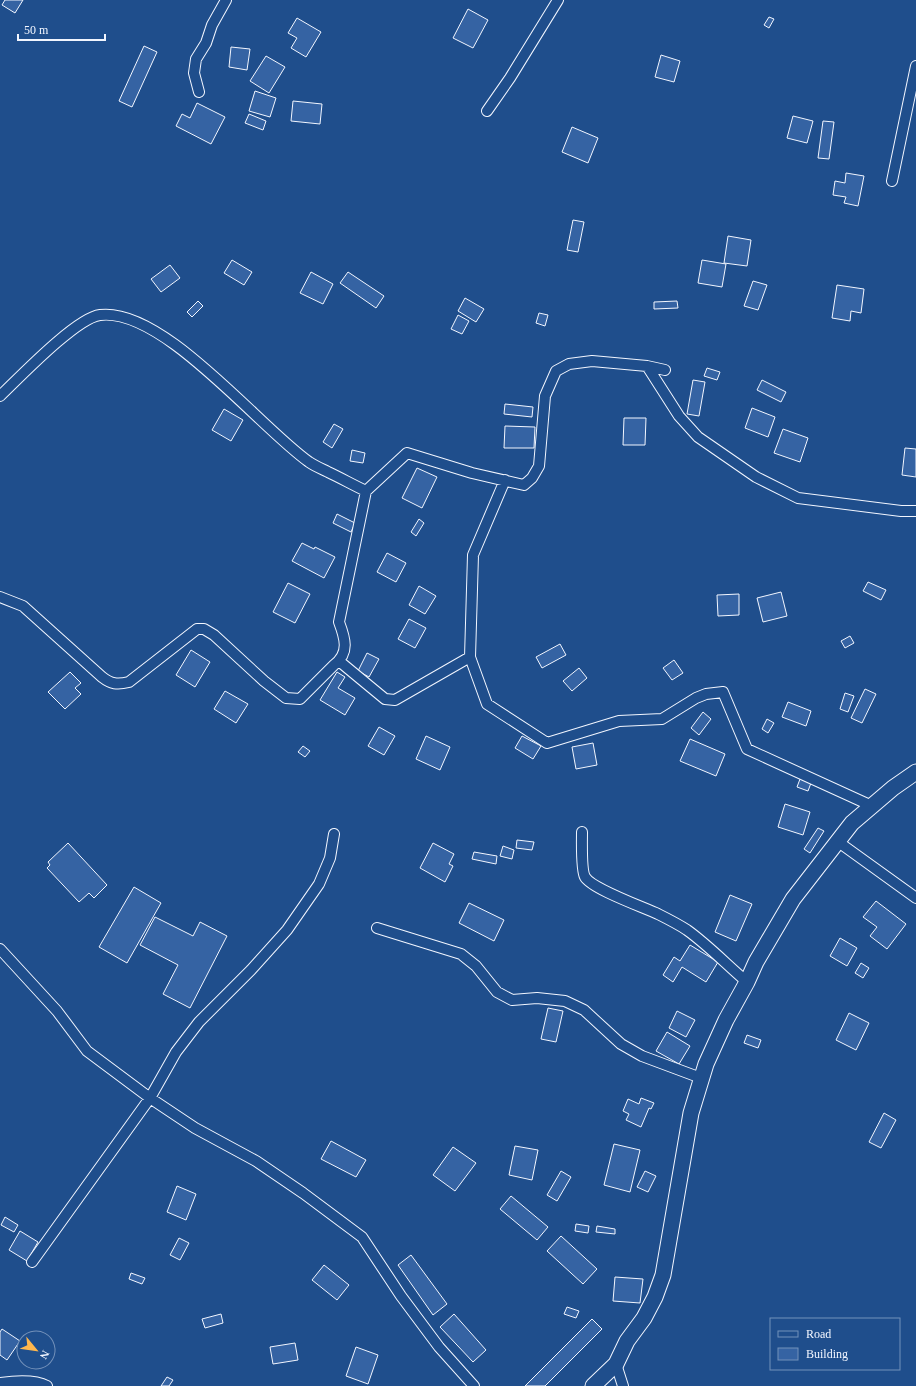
<svg xmlns="http://www.w3.org/2000/svg" width="916" height="1386" font-family="Georgia,serif">
<style>
.building{fill:#3563a3;stroke:#f2f6ff}
.lines{fill:none;stroke-linecap:round;stroke-linejoin:round}
.street-casing{stroke:#f2f6ff;stroke-width:12}
.secondary-casing{stroke:#f2f6ff;stroke-width:17}
.street{stroke:#1f4e8c;stroke-width:10}
.secondary{stroke:#1f4e8c;stroke-width:15}
</style>
<rect width="100%" height="100%" fill="#1f4e8c"/>
<!-- building -->
<path class="building" d="M5,0h18l-8,13 -13,-8z
M468,9l20,11 -15,28 -20,-10z
M769,17l5,2 -5,9 -5,-3z
M297,18l24,14 -15,25 -15,-9 6,-10 -9,-5z
M144,46l13,6 -25,55 -13,-6z
M231,47l19,2 -3,21 -18,-3z
M661,55l19,6 -6,21 -19,-5z
M266,56l19,11 -16,26 -19,-12z
M255,91l21,7 -6,19 -21,-6z
M293,101l29,3 -2,20 -29,-3z
M197,103l28,14 -14,27 -35,-18 6,-12 8,4z
M249,114l17,7 -3,9 -18,-7z
M793,116l20,5 -6,22 -20,-5z
M823,121l11,1 -5,37 -11,-1z
M572,127l26,11 -10,25 -26,-11z
M846,173l18,3 -6,30 -14,-3 2,-6 -13,-2 2,-14 10,2z
M573,220l11,2 -6,30 -11,-2z
M728,236l23,4 -4,26 -23,-3z
M232,260l20,12 -8,13 -20,-12z
M702,260l24,4 -4,23 -24,-4z
M170,265l10,13 -19,14 -10,-13z
M311,272l22,12 -10,20 -23,-11z
M348,272l36,24 -8,12 -36,-25z
M753,281l14,4 -9,25 -14,-4z
M837,285l27,4 -3,24 -10,-2 -1,10 -18,-3z
M465,298l19,11 -8,13 -18,-11z
M198,301l5,5 -11,11 -5,-5z
M677,301l1,7 -24,1v-7z
M539,313l9,2 -3,11 -9,-3z
M458,315l11,6 -7,13 -11,-5z
M707,368l13,4 -3,8 -13,-4z
M693,380l12,2 -6,34 -12,-2z
M762,380l24,12 -5,10 -24,-12z
M505,404l28,3 -1,10 -28,-3z
M752,408l23,9 -7,20 -23,-9z
M224,409l19,11 -12,21 -19,-11z
M624,418h22l-1,27h-22z
M334,424l9,5 -11,19 -9,-6z
M505,426l30,1 -1,21h-30z
M783,429l25,9 -8,24 -26,-9z
M905,448l11,1v28l-14,-2z
M352,450l13,3 -2,10 -13,-2z
M417,468l20,9 -15,31 -20,-10z
M337,514l18,9 -4,9 -18,-9z
M419,519l5,4 -8,13 -5,-4z
M302,543l12,6 1,-2 20,10 -11,21 -32,-17z
M387,553l19,10 -10,19 -19,-10z
M868,582l18,8 -5,10 -18,-9z
M288,583l22,11 -15,29 -22,-11z
M419,586l17,10 -11,18 -16,-9z
M781,592l6,24 -24,6 -6,-24z
M739,594v21l-21,1 -1,-21z
M409,619l17,9 -11,20 -17,-9z
M850,636l4,7 -9,5 -4,-7z
M560,644l6,11 -24,13 -6,-11z
M191,650l19,12 -15,25 -19,-12z
M367,653l12,6 -10,18 -11,-6z
M674,660l9,13 -11,7 -9,-12z
M579,668l8,10 -15,13 -9,-10z
M70,672l11,11 -6,5 6,6 -16,15 -17,-17z
M337,672l8,5 -7,11 17,10 -10,17 -25,-15z
M865,689l11,5 -14,29 -11,-5z
M225,691l23,13 -12,19 -22,-14z
M845,693l9,3 -6,16 -8,-3z
M788,702l23,9 -5,15 -24,-9z
M703,712l8,7 -12,16 -8,-7z
M767,719l7,4 -6,10 -6,-4z
M379,727l16,9 -11,19 -16,-9z
M426,736l24,11 -10,23 -24,-11z
M522,736l19,10 -8,13 -18,-11z
M690,739l35,15 -9,22 -36,-15z
M593,743l4,22 -21,4 -4,-22z
M303,746l7,5 -5,6 -7,-5z
M800,779l11,4 -3,8 -11,-4z
M785,804l25,8 -7,23 -25,-8z
M818,828l6,3 -14,22 -6,-4z
M517,840l17,2 -2,8 -16,-2z
M68,843l39,42 -13,13 -5,-5 -10,9 -32,-34 3,-3 -2,-3z
M433,843l21,11 -5,10 4,2 -8,16 -25,-14z
M503,846l11,4 -2,9 -12,-3z
M474,852l23,4 -1,8 -24,-5z
M134,887l27,16 -34,60 -28,-16z
M730,895l22,9 -16,37 -21,-9z
M876,901l30,23 -19,25 -17,-13 7,-9 -14,-10z
M469,903l35,17 -10,21 -35,-18z
M155,917l38,19 7,-14 27,14 -37,72 -27,-14 15,-29 -38,-20z
M840,938l17,10 -10,18 -17,-10z
M690,945l28,17 -12,20 -24,-15 -9,15 -10,-7 11,-18 6,4z
M861,963l8,5 -6,10 -8,-5z
M548,1008l15,3 -7,31 -15,-3z
M677,1011l18,9 -9,17 -17,-9z
M849,1013l20,10 -13,27 -20,-10z
M667,1032l23,14 -11,18 -23,-13z
M747,1035l14,5 -3,8 -14,-5z
M641,1098l13,5 -3,6 -2,-1 -8,19 -15,-7 3,-6 -6,-3 5,-12 11,5z
M884,1113l12,7 -15,28 -12,-6z
M331,1141l35,19 -10,17 -35,-18z
M614,1144l26,6 -10,42 -26,-7z
M515,1146l23,4 -6,30 -23,-5z
M453,1147l23,16 -21,28 -22,-16z
M561,1171l10,6 -14,24 -10,-6z
M645,1171l11,5 -8,16 -11,-5z
M177,1186l19,8 -10,26 -19,-8z
M511,1196l37,31 -11,13 -37,-31z
M5,1217l13,8 -4,7 -13,-7z
M576,1224l13,2 -1,7 -13,-2z
M597,1226l18,3v5l-19,-2z
M20,1231l18,11 -11,19 -18,-11z
M561,1236l36,33 -14,15 -36,-33z
M179,1238l10,5 -9,17 -10,-5z
M411,1255l36,49 -14,11 -35,-50z
M324,1265l25,20 -12,15 -25,-20z
M131,1273l14,5 -3,6 -13,-5z
M615,1277l28,2 -3,24 -27,-2z
M567,1307l12,4 -3,7 -12,-4z
M221,1314l2,9 -18,5 -3,-9z
M454,1314l32,36 -13,12 -33,-35z
M592,1319l10,10 -57,57h-20z
M2,1329l18,12 -13,19 -7,-5v-23z
M295,1343l3,17 -25,4 -3,-17z
M356,1347l22,8 -10,29 -22,-8z
M167,1377l6,3 -4,6h-8z"/>
<g class="lines">
<!-- street casing -->
<g class="street-casing">
<path id="street" d="M199,92l-5,-19 2,-14 10,-16 6,-18 14,-25
M487,111l23,-33 48,-78
M892,181l24,-115
M647,366l32,50 19,21 58,40 42,21 103,13h15
M0,396c19,-18 76,-78 100,-81 63,-8 159,112 209,147 6,4 13,7 19,10 13,6 25,13 38,19
M505,480l-32,75 -3,102 17,47 60,39 72,-22 43,-2 34,-21 10,-4 17,-2 24,57 125,57
M0,597l23,9 79,71c9,7 15,8 27,5l68,-53h7l10,6 50,46 22,17 14,1 34,-34c16,-12 11,-27 5,-43l27,-131 41,-38 65,20 52,12 8,-7 7,-12 6,-70 11,-25 13,-7 23,-3 55,5 18,4
M339,661l46,38 10,1 75,-43
M582,832c0,9 -1,38 3,45 7,12 58,30 73,37 10,5 20,10 29,16 21,15 40,35 60,52
M837,841l79,57
M377,928l84,26 15,12 21,26 15,8 25,-2 28,3 19,9 37,34 21,12 59,22
M0,949l57,62 30,40 63,47 45,30 61,33 47,32 59,44 39,59 38,51 35,39
M32,1262l118,-164 26,-46 23,-30 52,-52 36,-40 32,-46 11,-26 4,-24
M616,1364l7,22
M0,1383c14,-2 34,-4 47,3"/>
</g>
<!-- secondary casing -->
<g class="secondary-casing">
<path id="secondary" d="M593,1386l23,-22 11,-23 17,-23 11,-21 8,-22 28,-162 15,-49 20,-44 21,-38 9,-20 37,-63 59,-76 41,-35 23,-16"/>
</g>
<!-- street -->
<use href="#street" class="street"/>
<!-- secondary -->
<use href="#secondary" class="secondary"/>
</g>
<!-- legend -->
<rect x="770" y="1318" width="130" height="52" fill="#1f4e8c" stroke="#7391ba"/>
<rect x="778" y="1331" width="20" height="6" fill="#1f4e8c" stroke="#7391ba"/>
<text x="806" y="1338" font-size="12" fill="#f2f6ff">Road</text>
<rect x="778" y="1348" width="20" height="12" fill="#3563a3" stroke="#7391ba"/>
<text x="806" y="1358" font-size="12" fill="#f2f6ff">Building</text>
<!-- north arrow -->
<g transform="translate(36 1350) rotate(119)"><circle r="19" fill="#1f4e8c" stroke="#7391ba"/>
<path d="M0-3L7 15L0 10L-7 15Z" fill="#ffb74d"/>
<text y="-6" font-size="11" font-weight="bold" text-anchor="middle" fill="#f2f6ff">N</text>
</g>
<!-- scale -->
<path d="M18 34v6h87v-6" fill="none" stroke="#f2f6ff" stroke-width="2"/>
<text x="24" y="34" font-size="12" fill="#f2f6ff" stroke="#1f4e8c" stroke-width="3" paint-order="stroke">50 m</text>
</svg>
